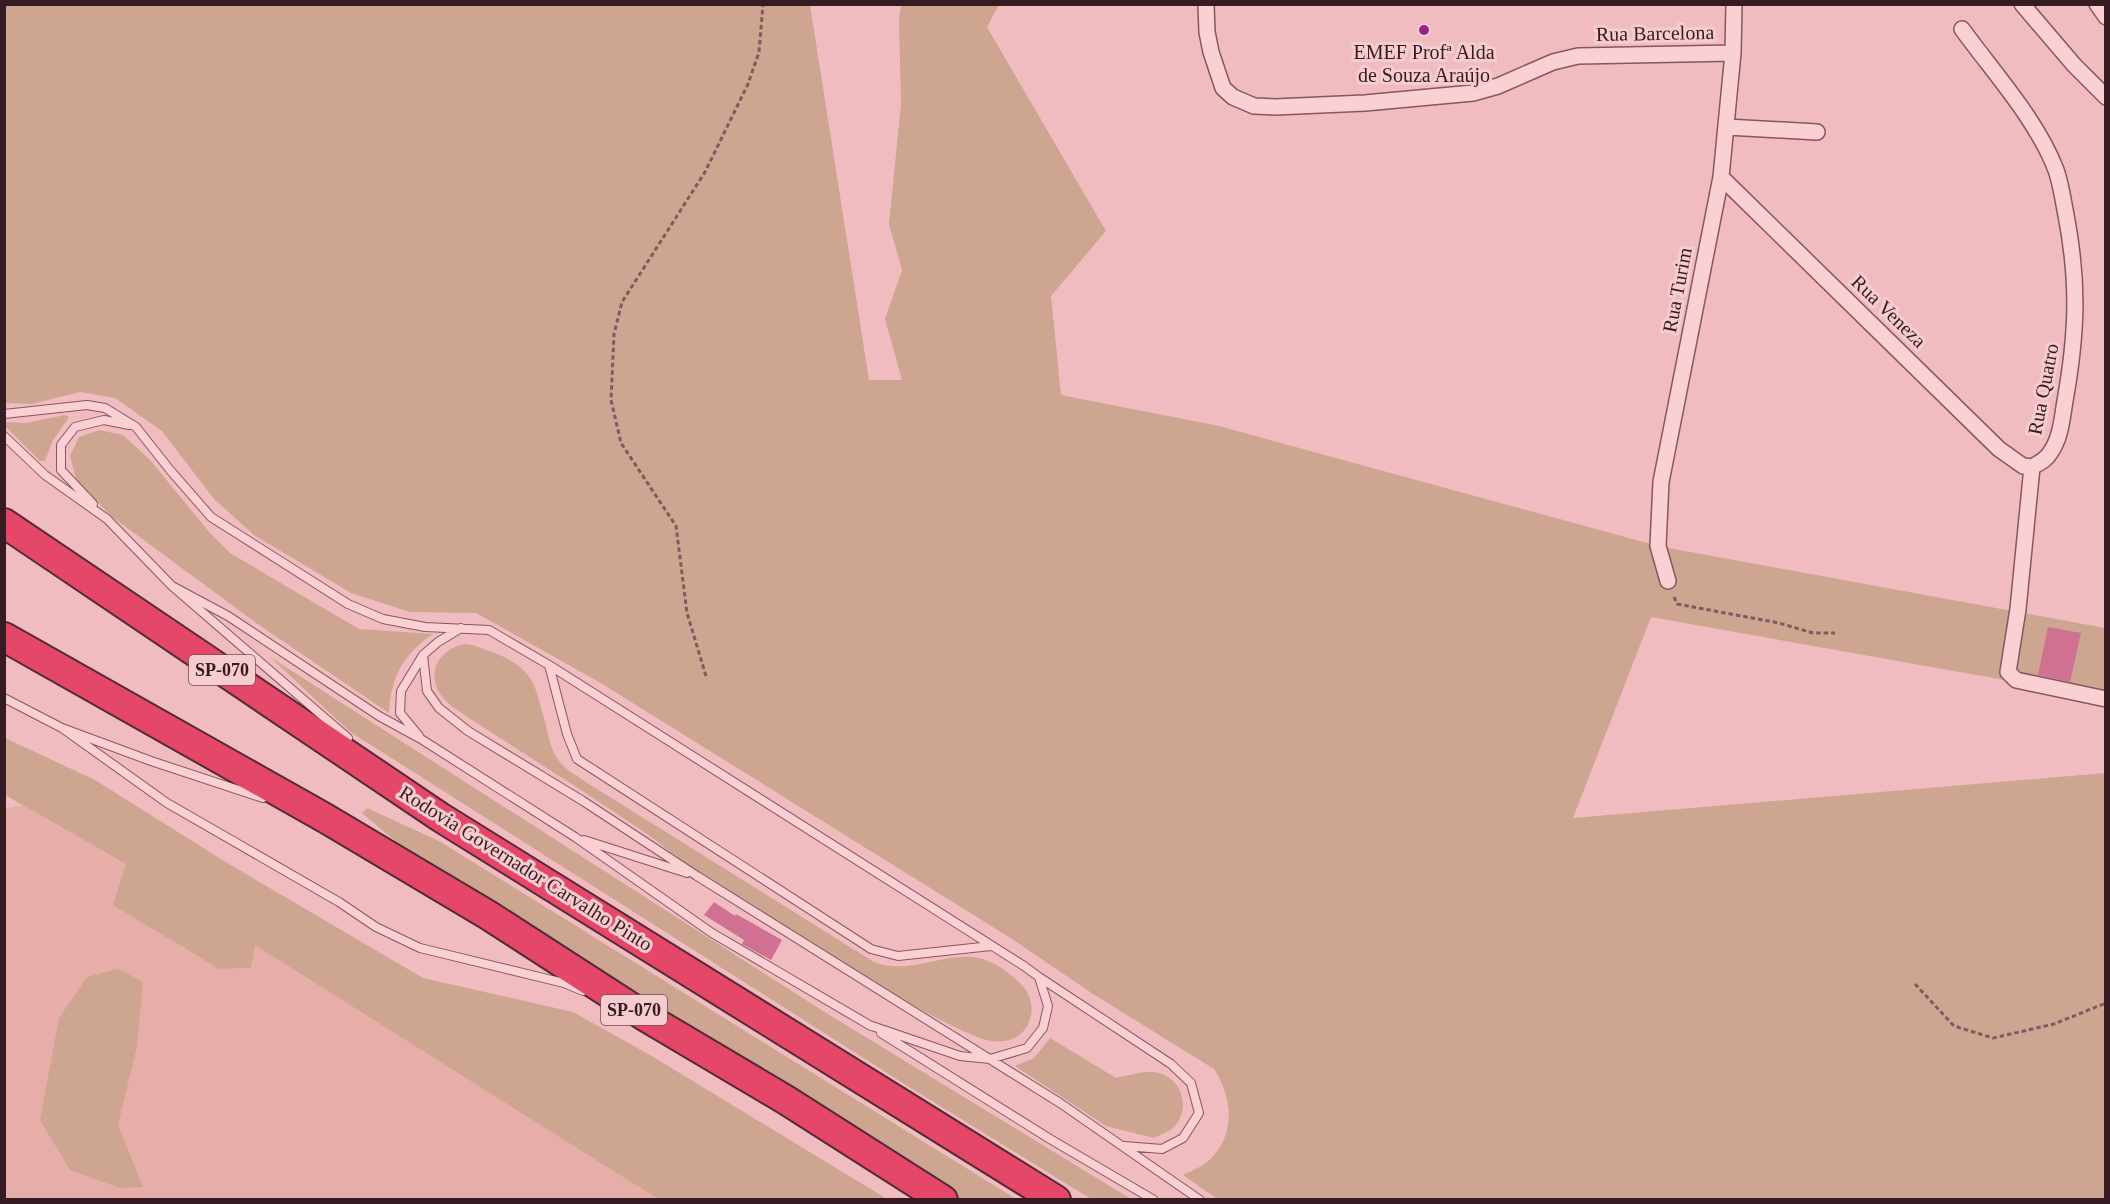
<svg xmlns="http://www.w3.org/2000/svg" width="2110" height="1204" font-family="Georgia,serif">
<style>
.farmland{fill:#e6ada9}
.green{fill:#cea590}
.building{fill:#d07093}
.lines{fill:none;stroke-linecap:round;stroke-linejoin:round}
.lane-casing{stroke:#885561;stroke-width:10}
.street-casing{stroke:#885561;stroke-width:18}
.highway-casing{stroke:#552a37;stroke-width:32}
.path{stroke:#885561;stroke-width:3;stroke-dasharray:4.5 3;stroke-linecap:butt}
.lane{stroke:#fad0d3;stroke-width:8}
.street{stroke:#fad0d3;stroke-width:15}
.highway{stroke:#e54769;stroke-width:28}
.poi-dot{fill:#9a2280;stroke:#f7cccf;stroke-width:2}
.labels{text-anchor:middle;dominant-baseline:central;stroke-width:6;stroke-linejoin:round;paint-order:stroke}
.shield{fill:#f7cccf;stroke:#705057;stroke-width:1.5}
.shield-label{font-size:18px;font-weight:bold;fill:#361b23}
.street-label{font-size:20px;fill:#361b23;stroke:#f7cccf}
.poi-label{font-size:20px;fill:#361b23;stroke:#f7cccf}
</style>
<rect width="100%" height="100%" fill="#f0bcc0"/>
<!-- farmland -->
<path class="farmland" d="M22,805l104,59 49,79 45,26 31,-1 4,-24 403,255 -653,1 -1,-391z"/>
<!-- green -->
<path class="green" d="M5,5h805l59,375h33l-17,-61 17,-49 -13,-46 12,-120 -2,-84 2,-15h98l-12,22 119,204 -55,65 10,99 158,31 439,120 447,82v70l-454,-81 -78,201 532,-45v426h-888l-34,-24c10,-5 24,-10 31,-20 22,-25 17,-60 0,-86l-121,-75 -84,-57 -410,-255 -123,-69 -66,-1 -59,-19 -97,-58 -40,-36 -52,-68 -47,-33 -35,-6 -48,12 -27,-1z
M65,415l4,2 -17,25 -7,19h-5l-35,-35v-4l21,1z
M99,430l24,5 28,26 58,71 21,21 129,76 74,5c-30,20 -42,43 -44,79l-130,-88 -148,-109 -35,-37 -6,-23 9,-19z
M467,644c10,2 20,6 30,10 38,16 38,32 48,68 3,12 5,25 12,36 7,11 20,18 32,26l285,178c48,18 88,-28 134,11 7,6 15,11 19,19 10,18 3,41 -17,48 -12,3 -24,1 -35,-4 -58,-24 -112,-61 -165,-94 -40,-25 -80,-48 -119,-75 -16,-11 -31,-24 -47,-35 -58,-40 -119,-77 -178,-116 -9,-6 -19,-12 -25,-21 -17,-23 1,-49 26,-51z
M270,657l553,354 308,188h-40l-185,-114 -557,-354z
M5,738l90,42 129,81 199,117 150,34 77,43 237,144h-229l-403,-254 -4,23 -32,1 -106,-64 13,-41 -121,-69z
M367,808l72,33 577,358h-59l-525,-327 -70,-59z
M118,969l25,13 -6,64 -19,79 25,62 -23,1 -50,-18 -30,-50 19,-102 28,-41z
M1050,1038l66,40c11,-2 26,-7 38,-6 26,3 38,34 21,54 -4,5 -14,8 -21,12l-48,-12 -91,-60 19,-8z"/>
<!-- building -->
<path class="building" d="M2048,627l33,6 -11,49 -32,-7z
M714,902l21,14 1,-2 46,26 -11,20 -29,-16 2,-4 -40,-25z"/>
<g class="lines">
<!-- lane casing -->
<g class="lane-casing">
<path id="lane" d="M4,414l83,-9 18,3 31,19 34,43 41,47 137,87 35,15 42,8 64,3 60,35 475,301 15,11 9,29 -5,22 -16,20 -37,11 -30,-3 -91,-31
M4,436l41,39 62,44 65,67 176,152
M93,504l-32,-34v-25l14,-18 29,-7 25,5
M172,586l56,30 151,100 42,23 154,98 137,96 159,93
M423,655l4,36 12,17 29,23 115,70 114,75 363,227 140,97
M549,665l18,69 10,25 294,190 27,7 93,-10
M4,698l58,30 89,33 112,37
M62,728l105,75 172,99 37,25 44,21 144,35 19,8
M419,736l-19,-23 1,-22 22,-36 15,-13 23,-14
M584,840l103,33
M1039,977l132,87 20,19 8,30 -16,25 -21,11 -38,-3
M881,1033l169,106 104,61"/>
</g>
<!-- street casing -->
<g class="street-casing">
<path id="street" d="M1206,4l1,28 4,20 12,36 10,9 21,9 21,1 90,-4 108,-10 25,-7 55,-24 25,-6 155,-3
M2022,4l52,61 32,32
M2097,4l9,13
M1962,29c32,44 75,91 94,141 5,14 7,30 10,45 13,68 11,118 -1,186 -3,17 -4,37 -15,52 -4,7 -11,10 -18,14
M1727,127l90,5
M1721,177l278,272 24,17 9,1
M2032,467l-14,142 -10,63 8,8 90,19
M1668,581l-10,-35 3,-64 60,-305 12,-124 1,-49"/>
</g>
<!-- highway casing -->
<g class="highway-casing">
<path id="highway" d="M4,523l436,294 616,383
M4,637l321,181 163,97 158,102 140,83 157,100"/>
</g>
<!-- path -->
<path class="path" d="M1674,597l3,7 102,19 34,10h22
M706,676l-19,-63 -11,-87 -55,-83 -10,-43 3,-66 8,-32 83,-130 43,-88 11,-32 4,-48
M1915,984l39,42 39,12 61,-14 52,-21"/>
<!-- lane -->
<use href="#lane" class="lane"/>
<!-- street -->
<use href="#street" class="street"/>
<!-- highway -->
<use href="#highway" class="highway"/>
</g>
<!-- markers -->
<circle class="poi-dot" cx="1424" cy="30" r="6"/>
<g class="labels">
<!-- shield labels -->
<g class="shield">
<rect x="189" y="655" width="66" height="30" rx="4.5"/>
<rect x="601" y="995" width="66" height="30" rx="4.5"/>
</g>
<g class="shield-label">
<text x="222" y="670">SP-070</text>
<text x="634" y="1010">SP-070</text>
</g>
<!-- street labels -->
<g class="street-label">
<text transform="translate(1655 33) rotate(-1)">Rua Barcelona</text>
<text transform="translate(1677 290) rotate(-79)">Rua Turim</text>
<text transform="translate(1889 311) rotate(44)">Rua Veneza</text>
<text transform="translate(2043 389) rotate(-79)">Rua Quatro</text>
<text transform="translate(526 868) rotate(32)">Rodovia Governador Carvalho Pinto</text>
</g>
<!-- poi labels -->
<g class="poi-label">
<text x="1424" y="52">EMEF Profª Alda<tspan x="1424" dy="23">de Souza Araújo</tspan></text>
</g>
</g>
<!-- border -->
<rect width="2110" height="1204" fill="none" stroke="#361b23" stroke-width="12"/>
</svg>
